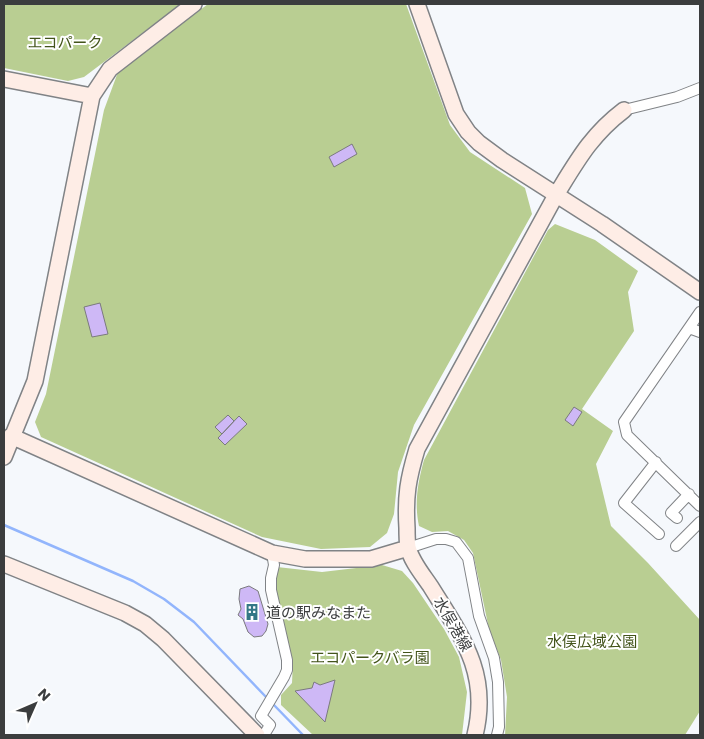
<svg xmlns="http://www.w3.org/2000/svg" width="704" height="739" font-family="Poppins,'Noto Sans JP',sans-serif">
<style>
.green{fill:#b9ce92}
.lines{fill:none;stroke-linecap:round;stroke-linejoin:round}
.stream{stroke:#92b5fc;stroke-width:2.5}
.building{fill:#ceb8f6;stroke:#7b7a7e}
.street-casing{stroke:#808386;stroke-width:12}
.secondary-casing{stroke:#808386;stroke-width:18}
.street{stroke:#fff;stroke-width:10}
.secondary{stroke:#feede6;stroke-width:15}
.labels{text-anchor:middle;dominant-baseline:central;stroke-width:4;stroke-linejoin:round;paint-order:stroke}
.park-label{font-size:15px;fill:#43541b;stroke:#fff}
.poi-label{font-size:15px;fill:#3b3d3e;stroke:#fff;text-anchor:start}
.street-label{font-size:15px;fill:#3b3d3e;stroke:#fff}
</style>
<rect width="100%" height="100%" fill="#f5f8fc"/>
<!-- green -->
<path class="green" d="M4,4h177l-97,73 -16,4 -64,-13z
M208,4h198l44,121 20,27 55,36 7,26 -118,211 -16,47 -4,42 -7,19 -17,14 -49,2 -59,-12 -221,-100 -6,-15 11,-28 58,-284 14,-38z
M555,224l40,16 43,31 -10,21 6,39 -52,78 31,22 -17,33 15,62 37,37 52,57v91l-15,24h-180l2,-38 -6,-37 -12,-31 -16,-76 -9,-13 -16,-9 -16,1 -13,-6c-5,-23 -1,-44 5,-66l124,-230z
M382,565l20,6 11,12 31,46 15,28 8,35 -5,43h-149l-32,-30v-10l11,-12 1,-22 -7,-24 -12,-50 3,-20 45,5z"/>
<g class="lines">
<!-- stream -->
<path class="stream" d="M4,525l129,56 31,18 30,23 73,76
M273,704l30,31"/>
</g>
<!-- building -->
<path class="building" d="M352,144l5,10 -23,13 -5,-10z
M100,303l8,31 -16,3 -8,-30z
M574,407l8,5 -9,14 -8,-6z
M228,415l6,6 -12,13 -7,-7z
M239,416l8,8 -22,21 -7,-7z
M249,586l9,5 10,33 -2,7 -4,5 -8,1 -6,-5 -5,-13 -5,-4 3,-6 -2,-10 1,-10z
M335,680l-10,42 -30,-31 17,-3 2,-6 6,3z"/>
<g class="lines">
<!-- street casing -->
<g class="street-casing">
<path id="street" d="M624,110l53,-13 23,-9
M700,312l-76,110 3,13 73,71
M689,328l11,4
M656,462l-32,41 35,31
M677,518l-6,-5 18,-19
M676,546l24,-24
M408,548l28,-9h10l10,3 12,16 11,58 15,42 4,24 1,45 -2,8
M264,735l6,-10 -9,-9 23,-39 3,-7v-10l-16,-70v-12l3,-13 -2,-12"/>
</g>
<!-- secondary casing -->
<g class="secondary-casing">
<path id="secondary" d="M417,4l39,110 12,18 11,11 23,17 100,64 98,68
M4,79l88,17
M11,436l261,117 33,6h66l37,-11
M4,457l31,-76 57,-285 18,-27 84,-65
M4,564l121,49 20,11 18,15 94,96
M475,735c15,-62 -13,-98 -44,-148 -8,-12 -20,-26 -23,-40 -1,-6 -1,-13 -1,-19 -2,-32 1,-49 10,-79l139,-254c21,-34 35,-60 68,-85"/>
</g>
<!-- street -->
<use href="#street" class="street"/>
<!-- secondary -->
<use href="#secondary" class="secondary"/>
</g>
<!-- icons -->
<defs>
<g id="building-bare" transform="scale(1.35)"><path d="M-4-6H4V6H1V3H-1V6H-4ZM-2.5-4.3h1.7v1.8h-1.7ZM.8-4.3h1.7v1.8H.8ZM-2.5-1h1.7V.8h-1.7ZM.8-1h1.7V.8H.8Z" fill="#337786" stroke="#fff" stroke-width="2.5" paint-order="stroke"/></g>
</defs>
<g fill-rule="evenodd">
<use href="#building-bare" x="252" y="612"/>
</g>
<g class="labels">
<!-- park labels -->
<g class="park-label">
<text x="65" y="42">エコパーク</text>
<text x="592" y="641">水俣広域公園</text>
<text x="370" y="657">エコパークバラ園</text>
</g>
<!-- poi labels -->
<g class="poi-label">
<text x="266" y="612">道の駅みなまた</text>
</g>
<!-- street labels -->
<g class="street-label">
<text transform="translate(453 624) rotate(60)">水俣港線</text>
</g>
</g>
<!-- border -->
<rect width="704" height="739" fill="none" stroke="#3b3d3e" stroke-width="10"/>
<!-- north arrow -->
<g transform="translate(35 704) rotate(45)" stroke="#ffffff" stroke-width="4" paint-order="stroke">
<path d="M0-4L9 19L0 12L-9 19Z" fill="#3b3d3e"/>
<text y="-8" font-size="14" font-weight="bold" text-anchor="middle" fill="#3b3d3e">N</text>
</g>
</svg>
